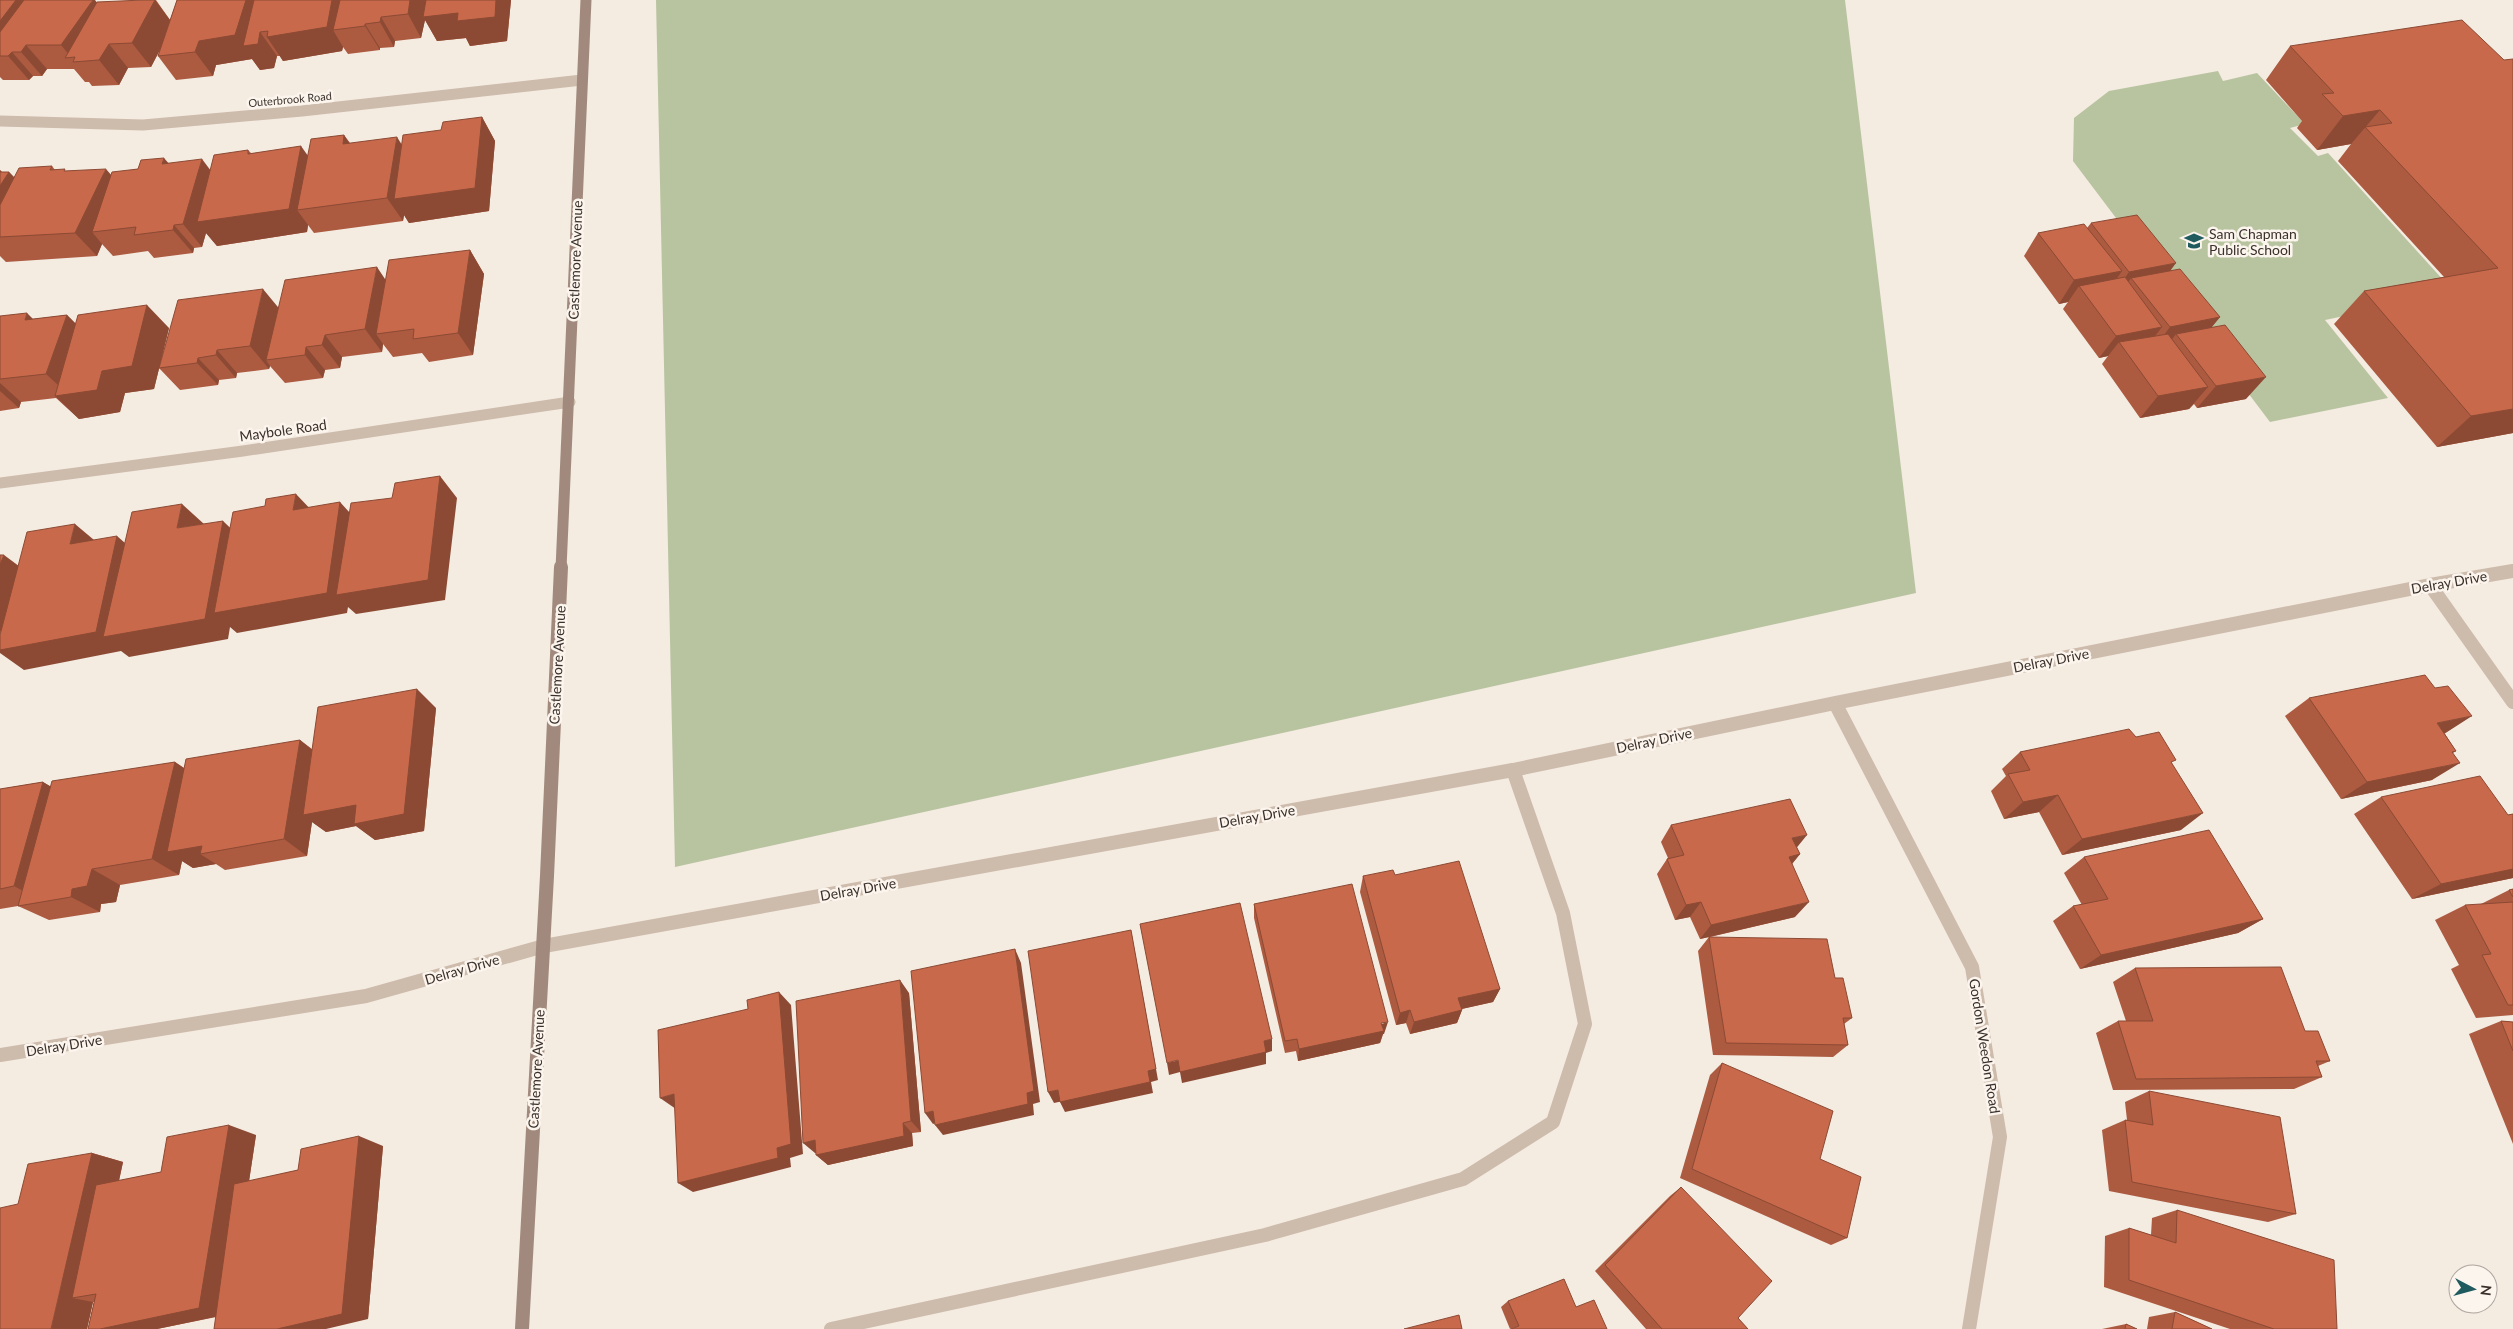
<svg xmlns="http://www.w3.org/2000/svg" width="2513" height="1329" font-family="Lato,sans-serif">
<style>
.green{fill:#b8c4a0}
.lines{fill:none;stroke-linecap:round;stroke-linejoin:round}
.lane{stroke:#cdbbac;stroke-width:14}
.street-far1{stroke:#cdbbac;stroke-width:11}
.street{stroke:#cdbbac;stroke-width:14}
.secondary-far1{stroke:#a18a7d;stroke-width:11}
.secondary{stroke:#a18a7d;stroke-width:14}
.wall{fill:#ac5a40}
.shaded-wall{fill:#8c4a34}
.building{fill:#c8694b;stroke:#8c4a34}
.labels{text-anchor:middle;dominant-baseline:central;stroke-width:5;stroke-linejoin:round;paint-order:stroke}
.far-street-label{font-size:11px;fill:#3b302b;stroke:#fbf5ee}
.poi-label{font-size:14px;fill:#3b302b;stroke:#fbf5ee;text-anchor:start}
.street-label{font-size:14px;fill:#3b302b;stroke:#fbf5ee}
</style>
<rect width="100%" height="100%" fill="#f4ebe1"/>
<!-- green -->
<path class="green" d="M656,0h1189l71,593 -1241,274z
M2218,71l5,10 34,-8 48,51 -15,4 28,28 10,-3 127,140 -130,27 63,78 -118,24 -197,-261 1,-43 35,-27z"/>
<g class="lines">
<!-- lane -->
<path class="lane" d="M831,1329l434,-94 198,-56 90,-57 32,-98 -22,-111 -50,-143"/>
<!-- street-far1 -->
<path class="street-far1" d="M0,121l143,4 159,-14 280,-31
M0,483l243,-32 327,-49"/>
<!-- street -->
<path class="street" d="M2430,585l83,117
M1835,703l137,264 28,170 -31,192
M0,1055l366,-59 178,-50 969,-176 322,-67 595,-118 83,-14"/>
<!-- secondary-far1 -->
<path class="secondary-far1" d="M561,569l25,-569"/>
<!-- secondary -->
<path class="secondary" d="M522,1329l25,-453 14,-309"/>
</g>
<!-- wall -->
<path class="wall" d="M0,0l97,3 59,-3 14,20 7,-20h334l-4,41 -37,5 -4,-8 -29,3 -12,-21 -4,18 -26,3 -1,6 -14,1v2l-32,4 -5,-7 -1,4 -59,10 -3,-5h-3l-3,12 -14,2 -8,-11 -36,6 -3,11 -37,4 -18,-24 2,-6 -9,17 -23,1 -9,17 -27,1 -3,-4h-4l-11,-13h-27l-5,7h-9l-4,4h-26l-3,-3z
M2290,46l214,14 9,373 -76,14 -103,-123 30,-33 80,-14 -106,-116 13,-17 -34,6 -20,-22 5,-7 -36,-41z
M482,117l13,24 -6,70 -80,12 -5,-8 -1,6 -89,12 -6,-8 -1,7 -90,14 -11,-13 -4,14 -8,1 -1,5 -39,5 -6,-7 -35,5 -11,-12 -5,12 -91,6 -6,-6v-86l2,2h7l5,5 38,-11 3,4 56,5 27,-6 31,-6 41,7 38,-20 3,3 57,2 36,-20 6,8 52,1z
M2091,223l80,47 49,47 -9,11 35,71 -49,9 -3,-4 -5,5 -49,9 -38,-54 6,-8 -9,2 -36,-49 5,-7 -9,2 -35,-48 14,-23 49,-5z
M470,250l14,24 -11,81 -44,7 -7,-9 -29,4 -10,-13 -1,8 -40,5 -2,11 -15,2 -2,8 -38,5 -15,-17 -1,3 -32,4 -1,5 -17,2 -1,5 -38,5 -21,-22 119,-61 108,-26z
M67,315l9,9 93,4 -15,61 -29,4 -5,19 -41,7 -23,-21 -35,4 -2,6 -19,3v-95l33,3z
M2309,698l136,36 11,17 -3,2 -21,27 -91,19 -56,-83z
M436,708l-12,123 -49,9 -19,-14 -30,6 -14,-10 -5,34 -82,14 -9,-6 -23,4 -11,-7 -3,14 -59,10 -4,17 -15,2 -1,8 -51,8 -31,-14 -18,3v-120l43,-7 8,5 124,-25 9,6 116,-28 12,9z
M2136,737l36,26 9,67 -119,25 -23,-43 -35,7 -13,-28 15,-15 -4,-7 18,-17z
M2381,797l127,18 5,-1v64l-101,21 -58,-85z
M1671,825l126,23 3,6 -8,10 3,53 -85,20 125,41 17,40 -8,6 4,21 -15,12 -120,-2 -15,-104 11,-14 -9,2 -10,-22 -15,3 -18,-46 10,-15 1,-1 -7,-16z
M2084,857l179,62 -25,14 -158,36 -27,-48 20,-15 9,-1 -18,-32z
M1395,875l105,114 -7,13 -32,7 1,1 -5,13 -47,11 -4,-11 -10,2 -36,-133 3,-16z
M2513,889v126l-37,3 -25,-49 8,-4 -24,-45 30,-15h14l30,-15z
M1254,904l130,130h-1l-3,9 -82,18 -2,-10 -11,2 -31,-135z
M2135,968l170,63 25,30 -12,5 4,11 -28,12 -181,1 -17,-57 22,-12h8l-13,-39z
M909,993l12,139 -9,1 1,13 -85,19 -12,-10v-2h-1z
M2501,1021l12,1v122l-44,-110z
M1722,1063l98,96 27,79 -16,7 -151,-67 30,-103z
M2149,1091l147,123 -28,8 -159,-31 -7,-61 23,-10h2l-2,-18z
M256,1135l-7,46 49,-11 85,-24 -15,173 -152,-2 -59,12h-69l6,-27h-1l-6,27 -69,-125 74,-51 31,9 -4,19 42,-9z
M1681,1187l57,131 10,11h-102l-51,-58 75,-75z
M2177,1210l160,119h-107l-126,-42 1,-51 24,-8 22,7 1,-17z
M1508,1301l68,6 -66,22 -9,-22z
M2175,1312l37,17h-65l2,-12z
M2126,1324l11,5h-35z"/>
<!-- shaded-wall -->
<path class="shaded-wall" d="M16,0h9l-13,52 21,24 -4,4 -21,-24h-8v-35z
M93,0h2l18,23 -38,34h-4l-10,-12z
M155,0l18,24 -22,43 -19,-24z
M246,0h12l2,32 17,24 -3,12 -14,2 -8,-11 -36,6 -3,11 -18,-24 4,-11z
M332,0h15l-14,30 10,17 -1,4 -59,10 -16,-24z
M410,0h101l-4,41 -37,5 -4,-8 -29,3 -12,-21 -4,18 -13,-24z
M381,17l14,24 -1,6 -14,-25z
M365,24l15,24v2l-15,-24z
M109,44l19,24 -9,17 -20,-25z
M26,45l21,24 -5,7 -21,-24z
M2380,110l-29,34 -34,6 26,-34z
M482,117l13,24 -6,70 -80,12 -5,-8 -1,6 -16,-23 10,-61 15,24z
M344,135l16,24 -17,-15z
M301,146l17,24 -21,40 11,15 -1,7 -90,14 -11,-13 -4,14 -19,-23 19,-65 18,24z
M164,158l20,23 -22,-17z
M106,169l20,23 -34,40 10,12 -5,12 -22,-23z
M0,170l6,7 3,-5 23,24 -32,41z
M174,225l20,23 -1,5 -20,-23z
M470,250l14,24 -11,81 -15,-22z
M2176,263l-17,23 -28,-8 -11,16 -7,1 16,-23z
M377,267l16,24 -17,43 7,10 -1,8 -17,-23z
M2122,271l-16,23 -27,-8 -11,16 -9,2 15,-24z
M263,289l19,23 -16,48 4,6 -1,3 -19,-23z
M147,305l22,23 -15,61 -29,4 -5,19 -41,7 -24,-23 13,-2 -22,-20 21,-59 23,23 12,33z
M27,313l23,23 -25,-16z
M2220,317l-19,23 -25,-6 -10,13 -13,3 17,-23z
M2162,327l-17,22 -26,-7 -11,14 -9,2 17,-22z
M325,335l17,22 -2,11 -18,-23z
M306,347l19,23 -2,8 -18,-23z
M217,350l20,23 -1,5 -20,-23z
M198,358l21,22 -1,5 -21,-22z
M2266,377l-20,22 -49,9 19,-22z
M0,383l21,19 -2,6 -19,-17z
M2208,387l-19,22 -49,9 18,-22z
M2513,409v24l-76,14 34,-31z
M440,476l17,22 -12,102 -89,14 -8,-7 -1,6 -110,20 -7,-6 -2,12 -99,18 -8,-6 -97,19 -24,-17v-3l117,-114 24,21 82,-36 21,20 96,-39 19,21z
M296,494l20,21 -23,-5z
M182,504l22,20 -27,4z
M75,524l25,21 -30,-1z
M4,555l27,20 -31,58v-69z
M417,689l19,19 -12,123 -49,9 -19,-14 -30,6 -14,-10 -5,34 -23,-17 16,-99 22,18z
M2472,716l-28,18 -7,-11z
M175,762l25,17 2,67 -2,8 16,10 -23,4 -11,-7 -3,14 -27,-16z
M2460,763l-28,17 -91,19 26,-17z
M43,782l29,17 -28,103 -30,-16z
M2058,795l-19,17 -35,7 19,-17z
M2203,813l-22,17 -119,25 20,-16z
M1807,835l-13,16 -2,-13z
M1800,854l-13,16 2,-13z
M92,869l28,16 -4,17 -15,2 -1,8 -29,-15 1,-8z
M2513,869v9l-101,21 29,-15z
M1701,902l-11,15 -15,3 11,-15z
M1809,902l-14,15 -95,22 11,-14z
M2263,919l-25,14 -158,36 21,-14z
M1131,930l27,150 -7,2 2,11 -88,19 -5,-10 88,-31z
M1015,949l6,14 19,139 -7,2 1,11 -91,20 -8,-10 92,-32z
M900,980l9,13 12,139 -10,-11z
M1500,989l-7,13 -40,9 5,-13z
M779,992l12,13 12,149 -13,4 1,9 -98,25 -15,-9 99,-35z
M1410,1010l-4,13 -10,2 4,-12z
M1462,1010l-5,13 -47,11 4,-12z
M1388,1022l-4,12h-1l-3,9 -82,18 1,-12z
M1272,1039v12l-6,2v11l-84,19 -2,-11 -11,3 -2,-12z
M1058,1090l5,11 -9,2 -6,-11z
M674,1094l2,15 -16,-11z
M933,1111l9,10 -9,3 -8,-11z
M903,1123l9,10 1,13 -85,19 -12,-10z
M229,1125l27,10 -27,179 -72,15h-57z
M359,1136l24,10 -15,173 -42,10h-49z
M815,1140l12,10 -12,3 -12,-10z
M92,1153l31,9 -29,132 -22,4 21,4 -6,27h-36z"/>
<!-- building -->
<path class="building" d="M0,0h16l-16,21z
M24,0h69l-32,45h-35l-5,7h-9l-4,4h-8v-24z
M143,0h12l-23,43 -23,1 -10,16 -26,2 2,-5 -10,1 32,-56z
M177,0h69l-11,35 -36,6 -4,11 -37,4z
M254,0h78l-5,27 -60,10 1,-6 -8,1 -2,12 -15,2z
M340,0h70l-2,14 -27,3 -1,5 -15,2v2l-32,4z
M426,0h70l-1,17 -38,4 1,-8 -35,4z
M2462,20l42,40 9,-1v350l-42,7 -107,-125 134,-23 -133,-141 27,-4 -12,-13 -37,6 -21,-22 12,-1 -44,-47z
M482,117l-7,71 -81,11 9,-64 38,-5 2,-8z
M344,135l-1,9 54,-7 -10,61 -90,12 14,-71z
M301,146l-12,63 -92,13 17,-67 34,-5v4z
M164,158l-2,6 40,-5 -19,65 -9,1 -1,5 -39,5 2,-8 -44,5 20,-60 26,-3 3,-9z
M52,166l-2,4 15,-1 -1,2 42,-2 -31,64 -75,4v-32l19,-37z
M0,172h9l-9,14z
M2137,215l39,48 -47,9 -38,-49z
M2084,224l38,47 -48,9 -36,-47z
M470,250l-12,83 -45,6 1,-10 -38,5 13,-74z
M377,267l-12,62 -40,6 -3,10 -16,2 -1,8 -39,5 19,-80z
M2180,269l40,48 -50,10 -39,-49z
M2125,277l37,50 -46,9 -37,-50z
M263,289l-13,57 -33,4 -1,5 -18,3 -1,5 -38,5 19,-68z
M147,305l-15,61 -30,5 -5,19 -42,6 23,-81z
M27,313l-2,7 42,-5 -21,59 -46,5v-63z
M2225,325l41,52 -50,9 -40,-52z
M2168,334l40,53 -50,9 -39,-54z
M440,476l-12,104 -92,15 15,-92 41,-5 3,-15z
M296,494l-3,16 47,-8 -13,91 -113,20 19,-101 32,-6 1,-7z
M182,504l-5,24 46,-7 -18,98 -102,18 29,-125z
M75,524l-5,20 47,-8 -21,96 -96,18v-15l27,-103z
M0,555h4l-4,9z
M2425,675l10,13 13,-2 24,30 -35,7 19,28 -4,1 8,11 -93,19 -58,-84z
M417,689l-13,125 -50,10 2,-19 -53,10 15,-108z
M2129,729l7,8 23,-5 17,28 -5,2 32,51 -121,26 -24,-44 -35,7 -15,-28 22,-4 -10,-18z
M300,740l-16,99 -84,15 2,-8 -35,6 19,-93z
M175,762l-23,97 -60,10 -5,17 -15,3 -1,8 -53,9 34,-125z
M2480,776l28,39 5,-1v55l-72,15 -60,-87z
M43,782l-29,104 -14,3v-100z
M1790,799l17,36 -15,3 8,16 -11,3 20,45 -98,23 -10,-23 -15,3 -19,-46 17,-4 -13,-30z
M2209,830l54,89 -162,36 -28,-49 35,-7 -24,-42z
M1459,861l41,128 -42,9 4,12 -48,12 -4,-12 -10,3 -37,-137 30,-6 2,5z
M1352,884l36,138 -7,1 3,8 -85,18 -2,-10 -12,2 -31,-137z
M2513,889v8l-4,-7z
M2513,902v103h-5l-26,-50 9,-1 -26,-49z
M1240,903l32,136 -8,2 2,11 -86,20 -2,-12 -11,3 -27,-139z
M1131,930l25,139 -8,2 2,11 -90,20 -2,-12 -10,2 -20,-141z
M1709,937l118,2 8,39h8l9,40h-9l5,27 -122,-2z
M1015,949l19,142 -7,2 1,11 -93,21 -2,-14 -8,2 -14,-142z
M2281,967l24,64h13l12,30h-14l6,16 -186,2 -18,-58h35l-18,-53z
M900,980l11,141 -8,2 1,13 -88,19 -1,-15 -12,3 -7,-142z
M779,992l12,152 -14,4 1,10 -100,25 -4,-89 -14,4 -2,-68 90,-21 -1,-9z
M2501,1021l12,1v29z
M1722,1063l111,48 -13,48 41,18 -14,61 -155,-69z
M2149,1091l131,26 16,97 -164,-32 -7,-62 28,5z
M229,1125l-30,183 -99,21h-12l8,-35 -24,4 24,-113 65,-13 6,-35z
M359,1136l-17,178 -65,15h-63l20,-145 64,-14 3,-21z
M92,1153l-41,176h-51v-121l18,-4 10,-40z
M1681,1187l91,94 -34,37 10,11h-86l-57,-64z
M2177,1210l157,50 3,69h-63l-145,-49v-52l47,15z
M1564,1279l12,28 18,-7 13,29h-96l8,-3 -11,-25z
M2175,1312l37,17h-40z
M1459,1315l3,14h-58z
M2126,1324l11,5h-12z"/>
<!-- icons -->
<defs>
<g id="school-bare" transform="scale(1.5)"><path d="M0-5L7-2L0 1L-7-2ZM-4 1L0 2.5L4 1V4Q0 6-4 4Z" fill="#1f5a5e" stroke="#fbf5ee" stroke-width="2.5" paint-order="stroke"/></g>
</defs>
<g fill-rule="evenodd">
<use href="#school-bare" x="2194" y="241"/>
</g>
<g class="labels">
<!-- far-street labels -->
<g class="far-street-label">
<text transform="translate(290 99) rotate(-5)">Outerbrook Road</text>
</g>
<!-- poi labels -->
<g class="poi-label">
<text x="2209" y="233">Sam Chapman<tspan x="2209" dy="16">Public School</tspan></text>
</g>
<!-- street labels -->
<g class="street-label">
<text transform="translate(575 260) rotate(-88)">Castlemore Avenue</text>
<text transform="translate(283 430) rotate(-8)">Maybole Road</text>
<text transform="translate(2449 582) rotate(-10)">Delray Drive</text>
<text transform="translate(2051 660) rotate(-11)">Delray Drive</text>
<text transform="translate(557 665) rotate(-87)">Castlemore Avenue</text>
<text transform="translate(1654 740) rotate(-12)">Delray Drive</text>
<text transform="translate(1257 816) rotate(-10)">Delray Drive</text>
<text transform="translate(858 889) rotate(-10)">Delray Drive</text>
<text transform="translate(462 969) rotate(-16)">Delray Drive</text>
<text transform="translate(64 1045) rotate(-9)">Delray Drive</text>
<text transform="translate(1985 1046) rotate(81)">Gordon Weedon Road</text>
<text transform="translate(536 1069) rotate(-87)">Castlemore Avenue</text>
</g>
</g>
<!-- north arrow -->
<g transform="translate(2473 1289) rotate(96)"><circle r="24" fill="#fbf5ee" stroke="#aea6a0"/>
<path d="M0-4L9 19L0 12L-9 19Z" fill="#1f5a5e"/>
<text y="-8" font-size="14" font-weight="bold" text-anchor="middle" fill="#3b302b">N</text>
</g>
</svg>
